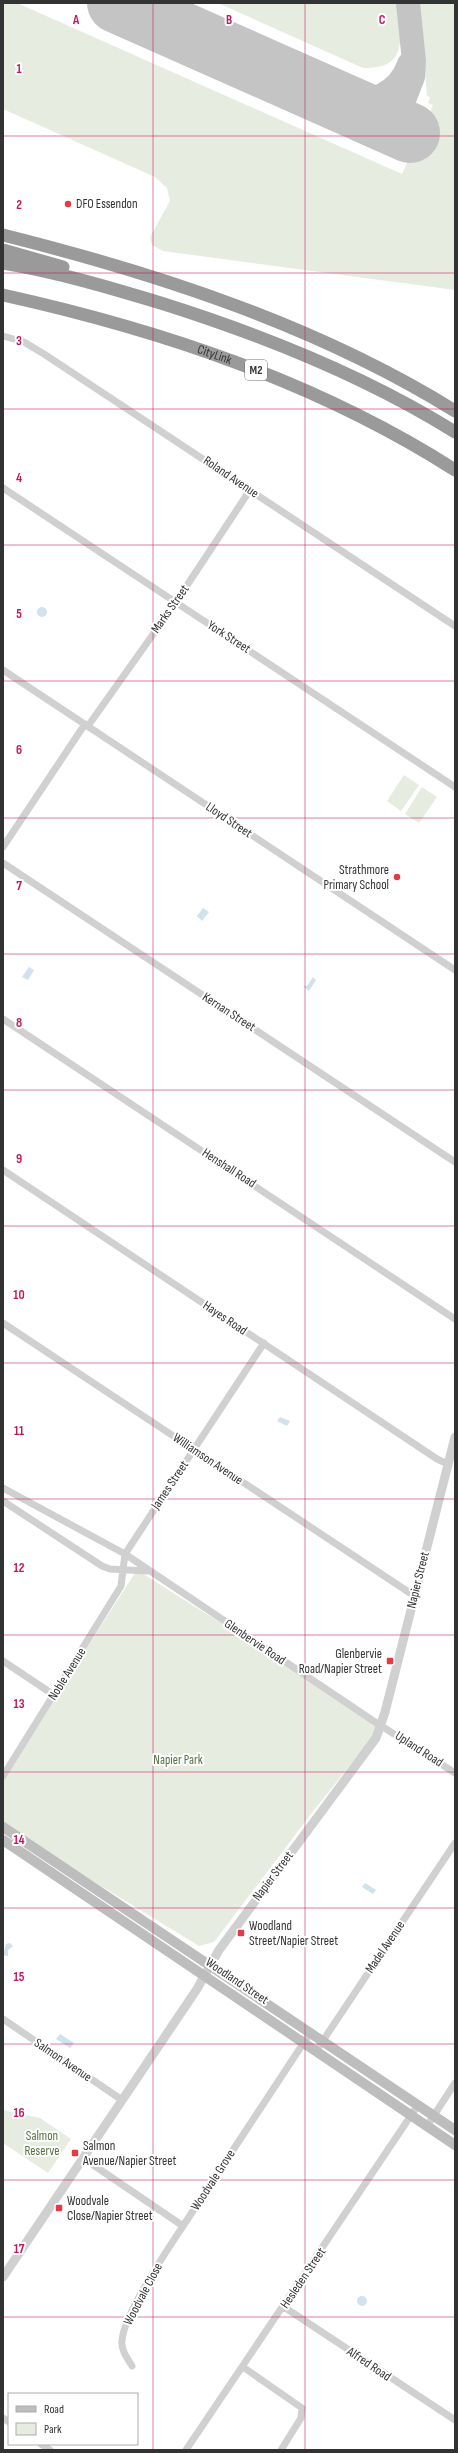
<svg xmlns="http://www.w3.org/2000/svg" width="458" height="2453" font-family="'Sofia Sans Condensed',sans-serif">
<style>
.green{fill:#e6ecdf}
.water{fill:#cfe2ee}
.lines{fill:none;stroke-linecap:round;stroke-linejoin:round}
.taxiway{stroke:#c4c4c4;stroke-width:24}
.runway{stroke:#c4c4c4;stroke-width:60}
.minor{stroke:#d0d0d0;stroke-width:7}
.tertiary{stroke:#d0d0d0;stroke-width:9}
.secondary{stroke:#bdbdbd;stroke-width:10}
.motorway{stroke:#9a9a9a;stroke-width:13}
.grid{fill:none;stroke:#c2185b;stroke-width:1;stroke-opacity:0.55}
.poi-dot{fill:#e63946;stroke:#fff;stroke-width:1.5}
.labels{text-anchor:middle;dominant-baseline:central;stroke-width:4;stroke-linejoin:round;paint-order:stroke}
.shield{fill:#fff;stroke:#707070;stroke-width:1}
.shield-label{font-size:12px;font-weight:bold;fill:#333}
.poi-label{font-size:13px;fill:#333;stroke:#fff;text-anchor:start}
.street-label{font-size:13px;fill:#333;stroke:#fff}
.park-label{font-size:13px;fill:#56703f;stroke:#fff}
.grid-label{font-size:13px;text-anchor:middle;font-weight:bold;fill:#c2185b;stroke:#fff;stroke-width:4;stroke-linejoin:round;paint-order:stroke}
</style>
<rect width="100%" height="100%" fill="#fff"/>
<!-- green -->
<path class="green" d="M3,3h14l385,171 31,-69 -5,-2 2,-6 -3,-1 -8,-93h36v287l-292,-39 -11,-6 -2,-8 20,-36 -3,-13 -12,-11 -152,-68z
M218,3h179c4,33 12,67 -34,65z
M404,775l15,10 -18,26 -14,-10z
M422,787l15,10 -18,26 -14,-9z
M137,1570l245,155 -71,89 -97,128 -15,4 -196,-120v-49z
M3,2110l37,8 31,21 -23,34 -45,-30z"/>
<!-- water -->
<path class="water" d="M37 612a5 5 0 1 1 10 0a5 5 0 1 1-10 0Z
M203,908l6,4 -7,9 -5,-5z
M29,967l5,3 -6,10 -6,-3z
M313,977l3,3 -7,11 -6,-5h4z
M280,1417l10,4 -3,5 -10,-5z
M365,1883l11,7 -3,4 -11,-7z
M10,1943l3,3 -5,4v6l-5,-1 3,-11z
M60,2034l14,9 -4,5 -14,-9z
M357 2301a5 5 0 1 1 10 0a5 5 0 1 1-10 0Z"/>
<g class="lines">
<!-- taxiway -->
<path class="taxiway" d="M341,103c29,1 58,-9 68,-39
M394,126l19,-49 1,-16 -6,-58"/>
<!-- runway -->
<path class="runway" d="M117,3l293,130"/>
<!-- minor -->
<path class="minor" d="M3,336l21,6 20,12 411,272
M3,488l452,299
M3,670l452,300
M88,726l88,-124 74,-112
M3,847l82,-123
M3,863l452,299
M3,1019l452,300
M3,1170l434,289 11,5
M3,1323l410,272
M3,1488l122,66 247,166 83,53
M3,1501l99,65 8,3 37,2
M3,1661l51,34
M3,1776l118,-190 4,-32 139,-211
M3,2019l119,81
M316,2051l139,-208
M427,2126l28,-43
M83,2158l100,68 127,-193
M284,2307l171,113
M132,2366c-5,-8 -11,-16 -10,-25 1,-26 46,-92 61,-115
M243,2367l59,41 -1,10 -20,32
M3,2418l6,4
M41,2444l9,6
M186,2450l232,-345"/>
<!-- tertiary -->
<path class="tertiary" d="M3,2277l194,-288 22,-39 157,-212 9,-26 70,-275"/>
<!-- secondary -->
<path class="secondary" d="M3,1827l452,303
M3,1840l452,305"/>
<!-- motorway -->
<g class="motorway">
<path d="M3,235c156,39 315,91 452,176"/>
<path d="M3,250l60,17"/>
<path d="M3,263c55,9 108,25 161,41 101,32 201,72 291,128"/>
<path id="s1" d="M3,295c158,35 314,87 452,175"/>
</g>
</g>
<!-- grid -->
<path class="grid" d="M153,3v2447M305,3v2447M3,136h452M3,273h452M3,409h452M3,545h452M3,681h452M3,818h452M3,954h452M3,1090h452M3,1226h452M3,1363h452M3,1499h452M3,1635h452M3,1772h452M3,1908h452M3,2044h452M3,2180h452M3,2317h452"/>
<!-- markers -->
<g class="poi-dot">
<circle cx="68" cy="204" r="4"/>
<circle cx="397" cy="877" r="4"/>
<rect x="386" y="1657" width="8" height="8" rx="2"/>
<rect x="237" y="1929" width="8" height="8" rx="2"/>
<rect x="71" y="2149" width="8" height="8" rx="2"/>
<rect x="55" y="2204" width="8" height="8" rx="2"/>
</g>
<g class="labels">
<!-- shield labels -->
<rect class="shield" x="245" y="360" width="22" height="20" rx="3"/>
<g class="shield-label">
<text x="256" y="370">M2</text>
</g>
<!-- poi labels -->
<g class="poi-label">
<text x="76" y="204">DFO Essendon</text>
<text x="389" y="870" text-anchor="end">Strathmore<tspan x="389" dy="15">Primary School</tspan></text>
<text x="382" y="1654" text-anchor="end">Glenbervie<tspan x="382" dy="15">Road/Napier Street</tspan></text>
<text x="249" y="1926">Woodland<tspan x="249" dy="15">Street/Napier Street</tspan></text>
<text x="83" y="2146">Salmon<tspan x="83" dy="15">Avenue/Napier Street</tspan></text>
<text x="67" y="2201">Woodvale<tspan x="67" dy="15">Close/Napier Street</tspan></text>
</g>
<!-- street labels -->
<g class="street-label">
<text stroke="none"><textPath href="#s1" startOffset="220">CityLink</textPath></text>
<text transform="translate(231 477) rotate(34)">Roland Avenue</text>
<text transform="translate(170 609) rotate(-55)">Marks Street</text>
<text transform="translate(229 637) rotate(33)">York Street</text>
<text transform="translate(229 820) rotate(34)">Lloyd Street</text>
<text transform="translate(229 1012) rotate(33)">Kernan Street</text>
<text transform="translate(229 1168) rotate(33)">Henshall Road</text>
<text transform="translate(225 1318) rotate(34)">Hayes Road</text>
<text transform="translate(208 1459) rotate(34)">Williamson Avenue</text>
<text transform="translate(170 1485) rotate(-56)">James Street</text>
<text transform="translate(418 1580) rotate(-76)">Napier Street</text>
<text transform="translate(255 1642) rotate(34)">Glenbervie Road</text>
<text transform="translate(67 1674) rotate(-58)">Noble Avenue</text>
<text transform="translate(419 1749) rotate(33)">Upland Road</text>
<text transform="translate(273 1876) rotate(-53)">Napier Street</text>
<text transform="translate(385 1947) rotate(-56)">Madel Avenue</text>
<text transform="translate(237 1981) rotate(34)">Woodland Street</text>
<text transform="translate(63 2060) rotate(34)">Salmon Avenue</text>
<text transform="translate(213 2180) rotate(-57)">Woodvale Grove</text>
<text transform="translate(303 2278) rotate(-56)">Hesleden Street</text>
<text transform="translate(143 2294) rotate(-62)">Woodvale Close</text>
<text transform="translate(369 2364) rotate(34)">Alfred Road</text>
</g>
<!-- park labels -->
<g class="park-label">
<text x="178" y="1760">Napier Park</text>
<text x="42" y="2136">Salmon<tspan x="42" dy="15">Reserve</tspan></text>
</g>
</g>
<g class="grid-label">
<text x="76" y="24">A</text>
<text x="229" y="24">B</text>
<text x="382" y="24">C</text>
<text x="19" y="73">1</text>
<text x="19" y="209">2</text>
<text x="19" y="345">3</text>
<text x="19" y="482">4</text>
<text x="19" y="618">5</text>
<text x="19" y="754">6</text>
<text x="19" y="890">7</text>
<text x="19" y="1027">8</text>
<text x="19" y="1163">9</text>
<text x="19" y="1299">10</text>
<text x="19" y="1435">11</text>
<text x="19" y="1572">12</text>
<text x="19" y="1708">13</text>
<text x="19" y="1844">14</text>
<text x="19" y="1981">15</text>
<text x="19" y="2117">16</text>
<text x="19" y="2253">17</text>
</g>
<!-- border -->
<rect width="458" height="2453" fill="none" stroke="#333333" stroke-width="8"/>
<!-- legend -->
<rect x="8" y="2393" width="130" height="52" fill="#ffffff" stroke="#adadad"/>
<rect x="16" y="2406" width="20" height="6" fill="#bdbdbd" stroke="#adadad"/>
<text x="44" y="2413" font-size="12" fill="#333333">Road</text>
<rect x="16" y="2423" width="20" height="12" fill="#e6ecdf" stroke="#adadad"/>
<text x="44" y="2433" font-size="12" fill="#333333">Park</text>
</svg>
